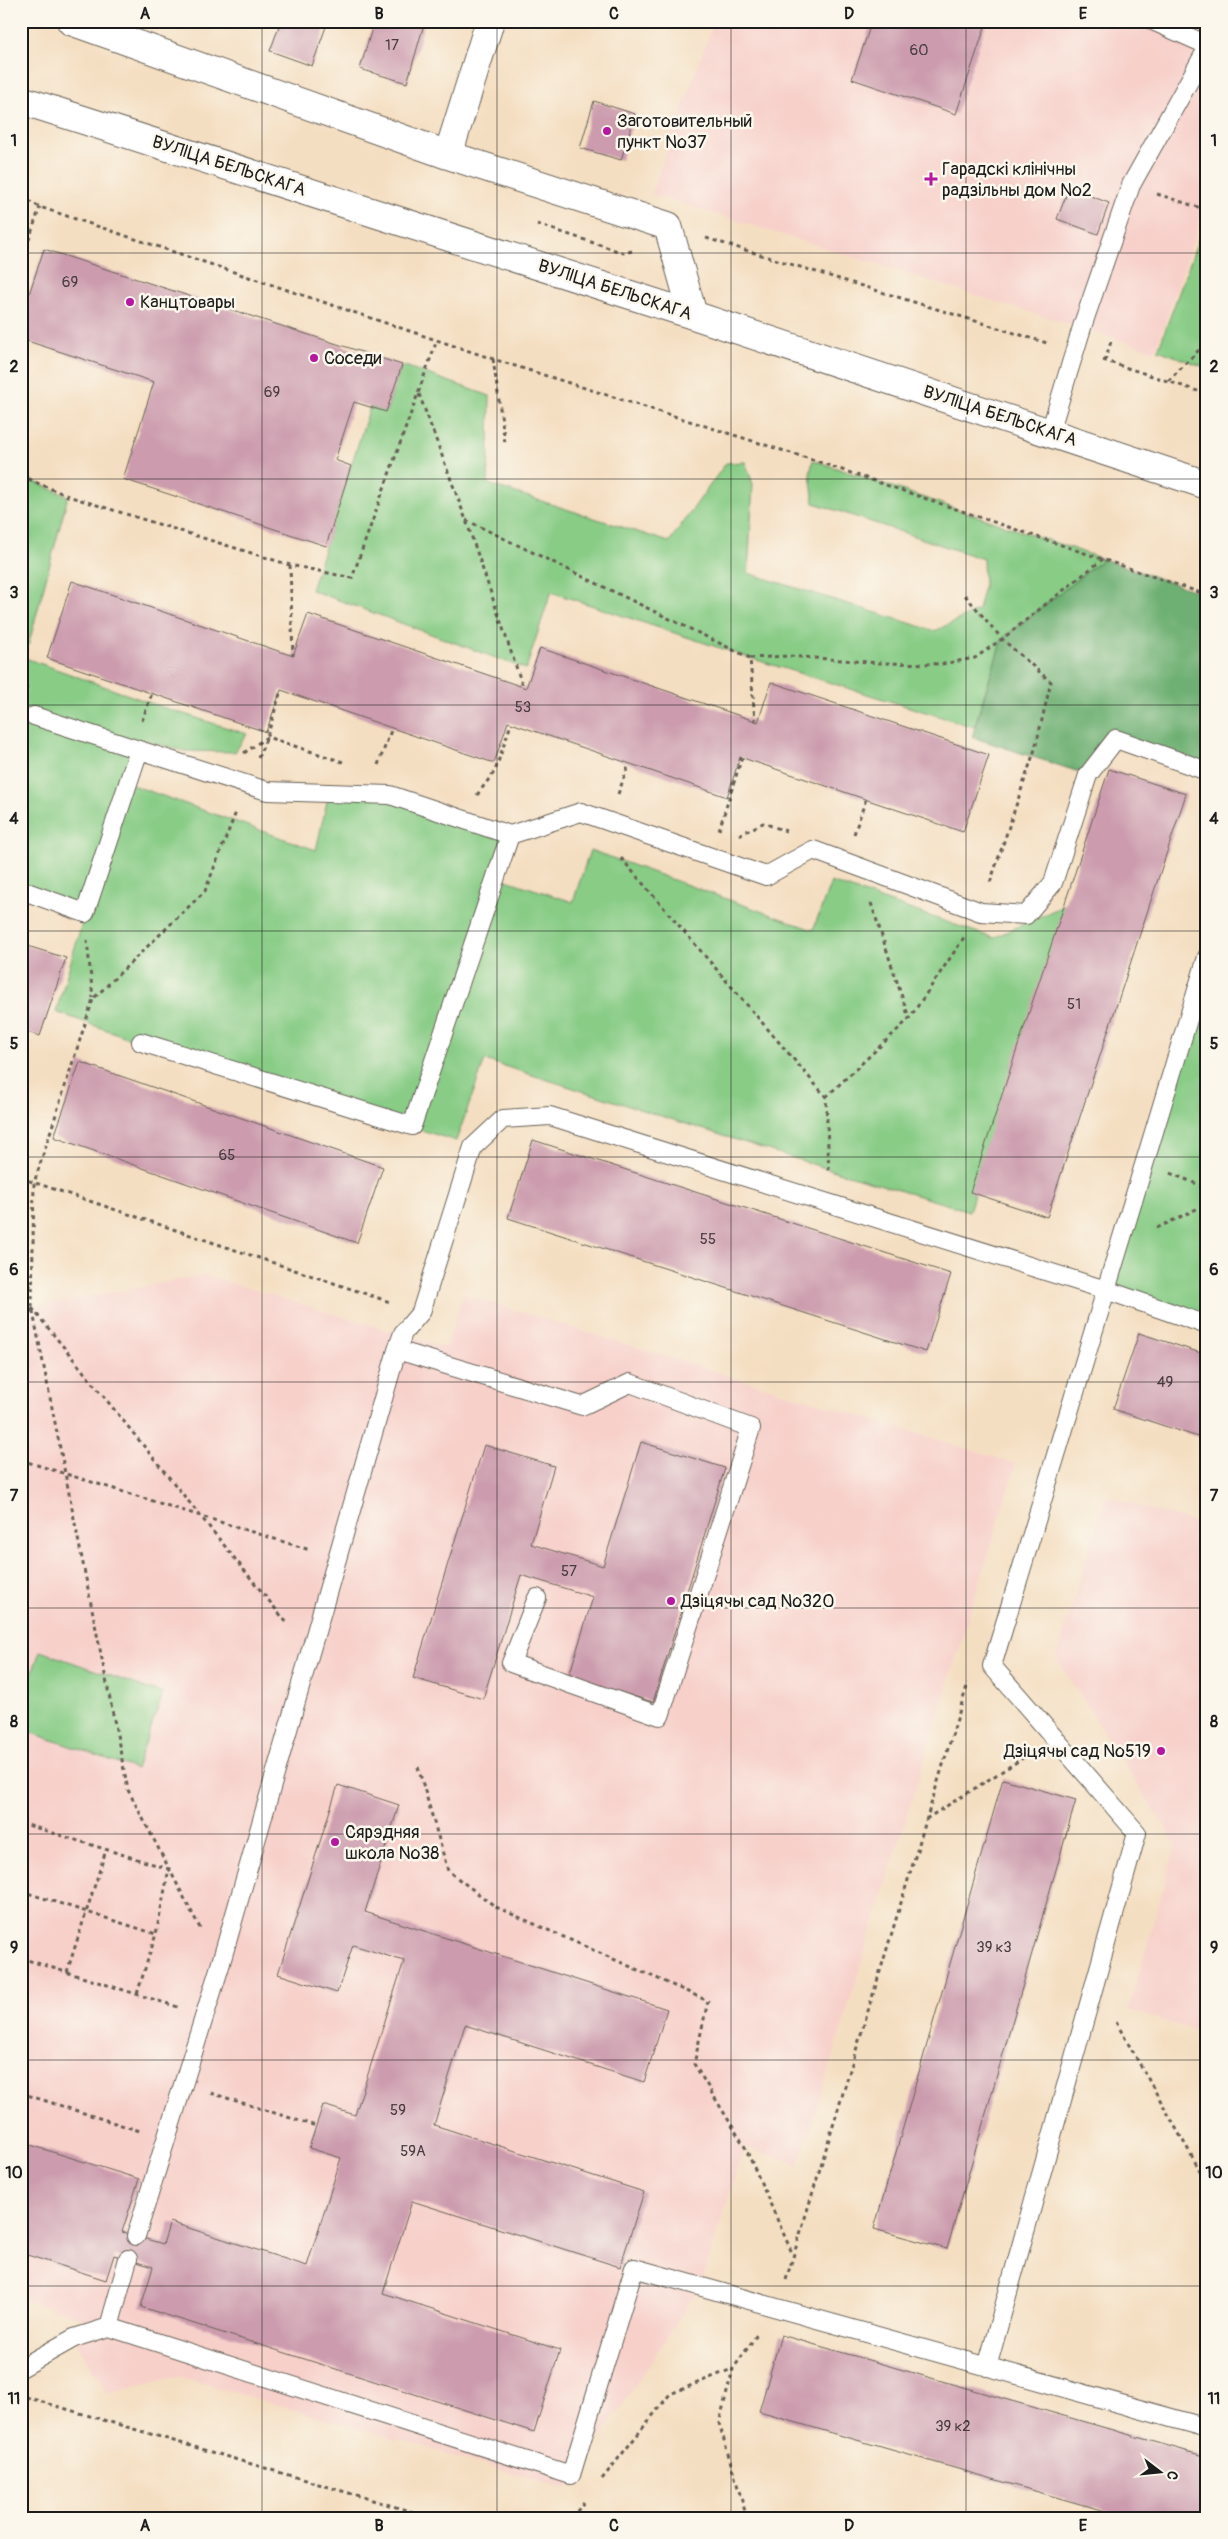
<svg xmlns="http://www.w3.org/2000/svg" width="1228" height="2539" font-family="Pangolin,sans-serif">
<style>
.built{fill:#f7d0ca}
.green{fill:#88cc86;stroke:#527451}
.forest{fill:#6eb073;stroke:#456648}
.building{fill:#cc9cae}
.lines{fill:none;stroke-linecap:round;stroke-linejoin:round}
.lane-casing{stroke:#686056;stroke-width:20}
.street-casing{stroke:#686056;stroke-width:30}
.secondary-casing{stroke:#686056;stroke-width:30}
.path{stroke:#686056;stroke-width:3;stroke-dasharray:4 4;stroke-linecap:butt}
.lane{stroke:#fff;stroke-width:18}
.street{stroke:#fff;stroke-width:28}
.secondary{stroke:#fff;stroke-width:28}
.grid{fill:none;stroke:#1c1c1c;stroke-width:1;stroke-opacity:0.55}
.poi-dot{fill:#b5179e;stroke:#fbf7ec;stroke-width:2}
.labels{text-anchor:middle;dominant-baseline:central;stroke-width:5;stroke-linejoin:round;paint-order:stroke}
.number-label{font-size:15px;fill:#483c40}
.poi-label{font-size:18px;fill:#1c1c1c;stroke:#fbf7ec;text-anchor:start}
.street-label{font-size:18px;fill:#1c1c1c;stroke:#fbf7ec}
.neatline{fill:none;stroke:#1c1c1c;stroke-width:2}
.grid-label{font-size:16px;text-anchor:middle;font-weight:bold;fill:#1c1c1c}
</style>
<rect width="100%" height="100%" fill="#fbf7ec"/>
<filter id="ink" filterUnits="userSpaceOnUse"><feTurbulence type="fractalNoise" baseFrequency=".02" numOctaves="2"/><feDisplacementMap in="SourceGraphic" scale="10" xChannelSelector="R" yChannelSelector="G"/><feConvolveMatrix kernelMatrix="1 2 1 2 8 2 1 2 1" color-interpolation-filters="sRGB"/></filter>
<filter id="wash" filterUnits="userSpaceOnUse"><feTurbulence type="fractalNoise" baseFrequency=".0096" numOctaves="4" result="noise"/><feDisplacementMap in="SourceGraphic" scale="20" xChannelSelector="R" yChannelSelector="G"/><feGaussianBlur stdDeviation="1.12" result="paint"/><feColorMatrix in="noise" values="0 0 0 0 0 0 0 0 0 0 0 0 0 0 0 0 0 1.4 0 .05"/><feComposite in="paint" operator="in"/></filter>
<g filter="url(#wash)">
<rect width="100%" height="100%" fill="#f4dec1"/>
<!-- built -->
<path class="built" d="M714,21h493v179l-52,151 -504,-157z
M205,1275l241,73 17,-54 553,170 -217,701 -55,-18 -43,138 -134,204 -389,-113 -71,18 -33,-56 8,-20 -61,-19v-990z
M1105,1496l102,30v508l-79,-24 48,-165 -120,-187z"/>
<!-- green -->
<path class="green" d="M1207,216v152l-49,-18z
M402,365l88,31 -2,88 181,58 57,-79 19,-1 8,22 -5,89 187,58 43,-21 6,-24 -1,-27 -169,-56 -4,-29 3,-14 290,99 -101,80 -28,88 -224,-69 -199,-66 -25,77 -215,-79 59,-183 16,5z
M21,476l47,20 -43,162 140,50 82,26 -12,18 -51,-1 -40,-11 -15,44 187,66 13,-57 61,2 120,40 -13,42 76,25 17,-52 223,80 18,-48 162,56 72,-33 -96,306 -154,-46 -330,-105 -29,81 -315,-99 -85,-30 29,-99 -64,-23z
M1207,957v368l-101,-35z
M40,1651l123,43 -27,75 -115,-40v-25z"/>
<!-- forest -->
<path class="forest" d="M1103,559l104,36v176l-91,-32 -28,36 -116,-38 30,-98z"/>
<g id="blocks">
<!-- building -->
<path class="building" d="M281,21h47l-16,45 -42,-15z
M374,21h51l-18,62 -47,-14z
M872,21h115l-31,93 -104,-35z
M594,101l41,13 -14,46 -41,-12z
M1069,188l40,15 -11,31 -41,-15z
M44,249l358,116 -16,47 -32,-10 -19,58 16,6 -25,80 -203,-67 31,-97 -133,-43v-21z
M72,581l221,75 15,-42 218,74 14,-40 218,74 13,-40 218,73 -26,77 -223,-75 -13,40 -219,-75 -14,41 -213,-73 -15,42 -219,-74z
M1109,769l77,25 -139,423 -77,-25z
M21,944l45,14 -26,78 -19,-6z
M80,1062l303,105 -26,76 -303,-106z
M533,1140l418,134 -25,78 -418,-134z
M1139,1333l68,22v85l-94,-31z
M641,1442l84,26 -72,234 -84,-26 24,-79 -72,-22 -38,124 -70,-21 71,-233 70,21 -23,78 72,22z
M1003,1779l73,21 -129,449 -73,-20z
M338,1785l61,20 -34,107 302,97 -23,73 -179,-57 -31,100 210,67 -24,75 -208,-66 -29,92 177,57 -26,82 -393,-125 12,-40 -39,-12 -8,25 -85,-27v-111l118,37 -17,53 41,12 7,-22 137,44 34,-108 -32,-10 7,-22 7,-21 32,10 49,-154 -51,-16 -16,48 -59,-19z
M781,2335l426,122v61h-78l-370,-106z"/>
</g>
</g>
<g filter="url(#ink)">
<use href="#blocks" fill-opacity="0" stroke="#686056" stroke-width="1"/>
<g class="lines">
<!-- lane casing -->
<g class="lane-casing">
<path id="lane" d="M1153,21l54,24
M1050,432l33,-108 48,-139 76,-136
M34,716l105,34
M21,890l64,23 54,-163 128,41 123,4 120,40 71,-23 185,64 47,-26 168,62 45,3 27,-32 35,-108 28,-36 91,32
M141,1042l271,84 98,-291
M397,1350l185,56 48,-23 121,45 -91,288 -149,-53 26,-65
M136,2236l84,-270 177,-616 6,-17 18,-21 52,-165 30,-28 47,-3 556,174 101,35
M109,2327l462,148 63,-207 573,160
M987,2367l150,-534 -145,-167 215,-709
M21,2368l53,-30 35,-11 19,-68"/>
</g>
<!-- street casing -->
<g class="street-casing">
<path id="street" d="M71,21l377,134 220,71 25,89
M448,155l42,-134"/>
</g>
<!-- secondary casing -->
<g class="secondary-casing">
<path id="secondary" d="M21,100l672,215 514,170"/>
</g>
<!-- path -->
<path class="path" d="M1157,194l50,16
M21,197l19,10 453,152 320,101 394,135
M537,224l87,29 8,-2
M706,238l341,105
M21,263l19,-56
M493,359l12,84
M1103,360l104,34
M1105,361l7,-23
M1168,381l39,-39
M419,394l47,126 57,167
M21,476l47,20 222,69 62,13 85,-238
M466,520l284,138 5,63
M290,565l3,91
M965,595l37,44 49,43 -16,67 -45,134
M750,658l39,-2 92,7 61,1 33,-6 27,-19 101,-80
M21,664l6,25
M142,721l10,-28
M244,753l23,-16 79,26
M258,758l9,-21 14,-47
M378,765l14,-37
M618,794l11,-30
M477,795l18,-24 16,-47
M719,830l23,-73
M854,834l12,-35
M739,835l24,-12 23,8
M621,858l205,239 3,77
M871,903l38,115
M87,940l6,58
M826,1097l83,-78 56,-83
M1170,1173l37,15
M21,1178l369,124
M1157,1228l50,-24
M21,1280l11,7
M32,1308l255,315
M21,1343l10,-35
M21,1460l289,90
M418,1767l30,104 48,36 212,94 -14,63 51,83 48,108
M926,1819l105,-66
M21,1823l148,46 -13,65 -19,60
M21,1891l135,43
M200,1928l-72,-138 -96,-483 2,-124 59,-184 112,-108 31,-79
M21,1958l157,49
M67,1972l39,-122
M1116,2022l91,161
M21,2093l119,38
M211,2093l105,33
M786,2280l182,-597
M26,2397l407,121
M602,2479l68,-85 62,-25
M572,2518l12,-16
M747,2518l-28,-95 14,-54 25,-36"/>
<!-- lane -->
<use href="#lane" class="lane"/>
<!-- street -->
<use href="#street" class="street"/>
<!-- secondary -->
<use href="#secondary" class="secondary"/>
</g>
</g>
<!-- grid -->
<path class="grid" d="M262,21v2497M497,21v2497M731,21v2497M966,21v2497M21,253h1186M21,479h1186M21,705h1186M21,931h1186M21,1157h1186M21,1382h1186M21,1608h1186M21,1834h1186M21,2060h1186M21,2286h1186"/>
<!-- markers -->
<g class="poi-dot">
<circle cx="607" cy="131" r="5"/>
<path d="M928.5 171.5h5v5h5v5h-5v5h-5v-5h-5v-5h5z"/>
<circle cx="130" cy="302" r="5"/>
<circle cx="314" cy="358" r="5"/>
<circle cx="671" cy="1601" r="5"/>
<circle cx="1161" cy="1751" r="5"/>
<circle cx="335" cy="1842" r="5"/>
</g>
<g class="labels">
<!-- number labels -->
<g class="number-label">
<text x="392" y="45">17</text>
<text x="919" y="50">60</text>
<text x="70" y="282">69</text>
<text x="272" y="392">69</text>
<text x="523" y="707">53</text>
<text x="1074" y="1004">51</text>
<text x="227" y="1155">65</text>
<text x="708" y="1239">55</text>
<text x="1165" y="1382">49</text>
<text x="569" y="1571">57</text>
<text x="994" y="1947">39 к3</text>
<text x="398" y="2110">59</text>
<text x="413" y="2151">59А</text>
<text x="953" y="2426">39 к2</text>
</g>
<!-- poi labels -->
<g class="poi-label">
<text x="617" y="121">Заготовительный<tspan x="617" dy="21">пункт №37</tspan></text>
<text x="942" y="169">Гарадскі клінічны<tspan x="942" dy="21">радзільны дом №2</tspan></text>
<text x="140" y="302">Канцтовары</text>
<text x="324" y="358">Соседи</text>
<text x="681" y="1601">Дзіцячы сад №320</text>
<text x="1151" y="1751" text-anchor="end">Дзіцячы сад №519</text>
<text x="345" y="1832">Сярэдняя<tspan x="345" dy="21">школа №38</tspan></text>
</g>
<!-- street labels -->
<g class="street-label">
<text transform="translate(229 166) rotate(18)">ВУЛІЦА БЕЛЬСКАГА</text>
<text transform="translate(615 290) rotate(18)">ВУЛІЦА БЕЛЬСКАГА</text>
<text transform="translate(1000 416) rotate(18)">ВУЛІЦА БЕЛЬСКАГА</text>
</g>
</g>
<!-- margin -->
<rect width="1228" height="2539" fill="none" stroke="#fbf7ec" stroke-width="55"/>
<!-- north arrow -->
<g transform="translate(1160 2472) rotate(106)" stroke="#fbf7ec" stroke-width="4" paint-order="stroke">
<path d="M0-4L9 19L0 12L-9 19Z" fill="#1c1c1c"/>
<text y="-8" font-size="14" font-weight="bold" text-anchor="middle" fill="#1c1c1c">С</text>
</g>
<rect x="28" y="28" width="1172" height="2484" class="neatline"/>
<g class="grid-label">
<text x="145" y="19">A</text>
<text x="379" y="19">B</text>
<text x="614" y="19">C</text>
<text x="849" y="19">D</text>
<text x="1083" y="19">E</text>
<text x="14" y="146">1</text>
<text x="1214" y="146">1</text>
<text x="14" y="372">2</text>
<text x="1214" y="372">2</text>
<text x="14" y="598">3</text>
<text x="1214" y="598">3</text>
<text x="14" y="824">4</text>
<text x="1214" y="824">4</text>
<text x="14" y="1049">5</text>
<text x="1214" y="1049">5</text>
<text x="14" y="1275">6</text>
<text x="1214" y="1275">6</text>
<text x="14" y="1501">7</text>
<text x="1214" y="1501">7</text>
<text x="14" y="1727">8</text>
<text x="1214" y="1727">8</text>
<text x="14" y="1953">9</text>
<text x="1214" y="1953">9</text>
<text x="14" y="2178">10</text>
<text x="1214" y="2178">10</text>
<text x="14" y="2404">11</text>
<text x="1214" y="2404">11</text>
<text x="145" y="2531">A</text>
<text x="379" y="2531">B</text>
<text x="614" y="2531">C</text>
<text x="849" y="2531">D</text>
<text x="1083" y="2531">E</text>
</g>
</svg>
